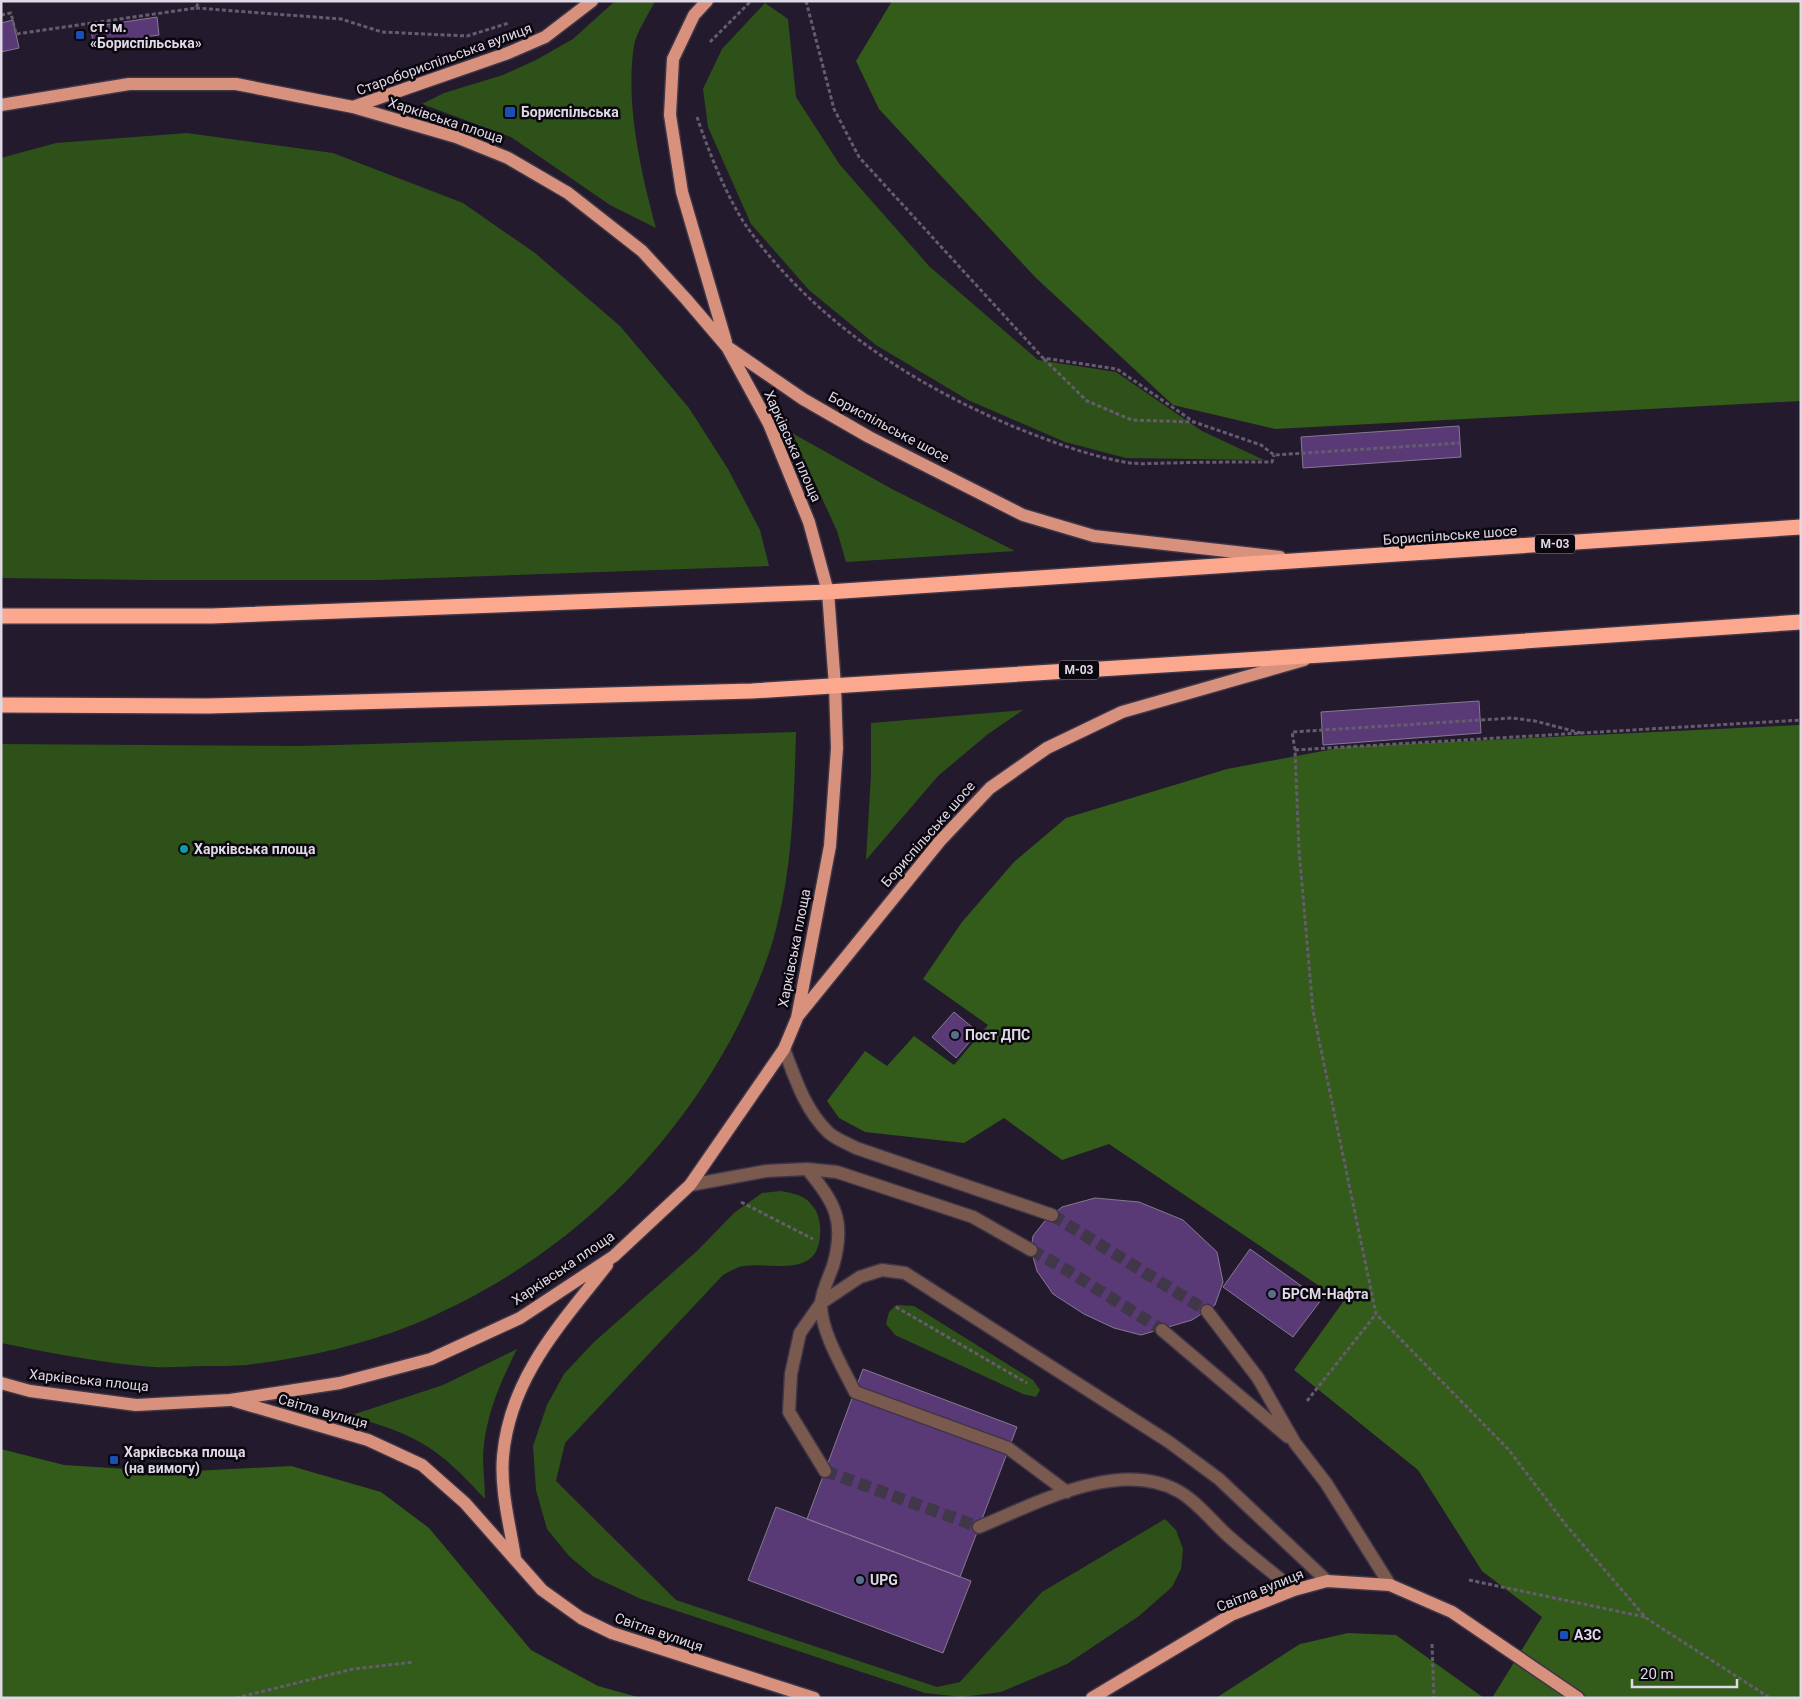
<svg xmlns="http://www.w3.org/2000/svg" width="1802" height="1699" font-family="Roboto,sans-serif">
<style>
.green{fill:#2d5118}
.forest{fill:#335b19}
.building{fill:#5a3977;stroke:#857a91}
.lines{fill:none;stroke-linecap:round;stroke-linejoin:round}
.minor-tunnel{stroke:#403749;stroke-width:12;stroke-dasharray:12 6;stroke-linecap:butt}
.minor-casing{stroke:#3e3547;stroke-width:15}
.major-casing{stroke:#3e3547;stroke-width:15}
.highway-casing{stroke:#3e3547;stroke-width:18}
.path{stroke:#655c6d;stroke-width:3;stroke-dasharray:4 2.5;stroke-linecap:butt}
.minor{stroke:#7a594f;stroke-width:12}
.major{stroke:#d7917d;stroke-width:12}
.highway{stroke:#fca88f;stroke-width:15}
.transit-dot{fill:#1a4fb4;stroke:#0b070f;stroke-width:2}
.culture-dot{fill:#0f9aa8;stroke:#0b070f;stroke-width:2}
.service-dot{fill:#5c6f8a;stroke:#0b070f;stroke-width:2}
.labels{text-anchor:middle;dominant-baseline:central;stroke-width:5;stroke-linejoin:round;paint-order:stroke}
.shield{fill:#0b070f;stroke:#9f9aa6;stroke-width:1}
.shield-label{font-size:12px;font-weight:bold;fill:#dfd9e6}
.poi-label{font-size:14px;font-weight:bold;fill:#dfd9e6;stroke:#0b070f;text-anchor:start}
.street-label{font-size:14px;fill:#dfd9e6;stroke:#0b070f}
</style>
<rect width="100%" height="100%" fill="#241a2d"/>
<!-- green -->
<path class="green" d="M615,1h40c-6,13 -19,31 -21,45 -9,58 7,126 22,182l-46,-23 -99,-68 -89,-33 22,-11 59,-18 33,-15 37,-21z
M765,3l23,16 8,78 44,68 89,101 109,94 78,12 86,59 62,29 -138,-2 -61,-16 -97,-42 -92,-55 -67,-55 -58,-66 -43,-97 -5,-38 19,-40z
M187,133l146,20 130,50 72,50 85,73 69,82 39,61 32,61 9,36 -392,14h-228l-148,-2v-420l55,-15z
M792,433l100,56 123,62 -169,11 -9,-31z
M1023,710l-35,24 -50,42 -72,84 5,-86v-51z
M796,732c-2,65 -3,130 -19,193 -8,34 -23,68 -38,99 -69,136 -185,243 -327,301 -52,21 -109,33 -165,40 -14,1 -28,1 -41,1 -18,0 -36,2 -53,1 -52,-4 -102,-14 -152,-24v-599l299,2z
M781,1191c14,3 25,4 33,17 5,6 7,18 6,26 -1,45 -49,28 -77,32 -6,1 -14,6 -20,9l-158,168 -9,38 120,119 261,87 23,-5 82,-90 123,-73 11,11 7,19 -2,20 -9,18 -33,29 -72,48 -66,28 -39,5 -37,-4 -284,-94 -47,-22 -25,-21 -22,-27 -11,-39 -3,-44 14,-41 17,-31 29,-31 104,-92 37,-38 28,-20z
M896,1305l18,1 119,74 7,10 -4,7 -13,-3 -128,-59 -9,-11 3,-12z
M517,1349c-17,34 -32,68 -34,107 0,14 2,29 2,43 -47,-52 -69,-65 -136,-83l94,-31z"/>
<!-- forest -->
<path class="forest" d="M892,1h909v400l-526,28 -102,-24 -138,-128 -156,-168 -23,-48z
M1801,725v973h-309l50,-81 -60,-46 -64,-101 -124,-100 49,-68 -234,-158 -47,16 -58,-42 -40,25 -99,-11 -26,-14 -12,-17 38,-50 22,15 27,-30 40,29 34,-40 -65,-46 39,-57 52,-60 52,-44 161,-49 117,-22z
M1,1449l63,16 110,7 117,-6 90,26 48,36 102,122 67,36 43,12h-640z
M1348,1633l48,2 88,63h-268l84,-54z"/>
<!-- building -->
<path class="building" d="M157,17l2,18 -66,9 -2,-17z
M13,20l6,28 -18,4v-29z
M1459,426l2,31 -158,11 -2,-31z
M1479,701l2,32 -158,12 -2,-33z
M954,1012l24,20 -22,26 -24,-21z
M1095,1198l44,4 44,18 34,32 6,30 -8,23 -23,15 -51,15 -27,-7 -30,-14 -31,-20 -16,-23 -6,-21 2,-14 11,-14 18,-15z
M1250,1249l71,51 -28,37 -70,-50z
M863,1369l154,58 -57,150 -153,-58z
M776,1507l195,74 -28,72 -195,-73z"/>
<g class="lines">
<!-- minor-tunnel -->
<path class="minor-tunnel" d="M1052,1215l155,96
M1031,1250l36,20 95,60
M825,1471l154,56"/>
<!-- minor casing -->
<g class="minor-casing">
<path id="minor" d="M784,1049c11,29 21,61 44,83 7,7 19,11 28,16l196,67
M807,1169c28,34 39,52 26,97 -4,11 -11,25 -12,37 -1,27 22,65 34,89l153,56 59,44
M690,1185l76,-14 41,-2 30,3 136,45 58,33
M1207,1311l51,67 37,65 31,40 64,102
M1162,1330l126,107
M825,1471l-36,-59 2,-38 9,-41 21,-30 39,-26 22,-7 23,3 264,169 50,37 108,102
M979,1527c56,-23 140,-69 199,-36 16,8 35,31 48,43 22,20 46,38 68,56"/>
</g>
<!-- major casing -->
<g class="major-casing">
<path id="major" d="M707,1l-13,14 -21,44 -3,56 12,77 44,150
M1,105l128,-21h107l117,23 103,30 52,21 60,35 74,58 44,48 41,48 42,77 40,98 19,70 7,94 2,62 -7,98 -33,172 -13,31 -94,136 -76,71 -94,62 -89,41 -91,24 -110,17 -94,5 -106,-14 -29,-8
M353,107l155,-54 37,-16 47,-36
M729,348l74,51 66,38 154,78 71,21 186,21
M798,1016l142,-175 50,-53 57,-40 75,-36 182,-52
M235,1401l133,39 54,25 43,38 77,87 39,28 31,15 202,65
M515,1558c-5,-33 -15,-68 -12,-102 7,-79 58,-132 104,-191
M1092,1698l139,-83 63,-25 33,-9 63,4 62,27 126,86"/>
</g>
<!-- highway casing -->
<g class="highway-casing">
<path id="highway" d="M1,616h211l616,-24 973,-65
M1,705l207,1 544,-15 570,-36 479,-33"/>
</g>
<!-- path -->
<path class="path" d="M806,1l28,108 25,48 184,201 74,11 77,53 67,23 13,10 186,-12
M196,8l145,11 41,13 85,4 42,-13
M1,15l10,-2 5,21 180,-26 3,-7
M710,42l41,-41
M697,117c11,33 31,83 50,110 66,93 166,158 270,201 35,14 70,27 107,34 15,3 31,1 46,1 34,-1 68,-1 102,-1l2,-7
M1044,359l43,42 45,19 62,2
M1581,733l-46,-12 -23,-3 -220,14 3,18 4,100 14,161 63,303 132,135 58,76 80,93 124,80
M1295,750l506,-30
M741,1202l72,37
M896,1307l131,76
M1307,1401l69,-87
M1469,1580l176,37
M1432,1644l2,54
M236,1698l117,-29 61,-7"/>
<!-- minor -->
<use href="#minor" class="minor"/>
<!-- major -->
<use href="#major" class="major"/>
<!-- highway -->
<use href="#highway" class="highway"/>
</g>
<!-- markers -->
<g class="transit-dot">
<rect x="75" y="30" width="10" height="10" rx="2.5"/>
<rect x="504" y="106" width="12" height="12" rx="2.5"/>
<rect x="109" y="1455" width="10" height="10" rx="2.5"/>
<rect x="1559" y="1630" width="10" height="10" rx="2.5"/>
</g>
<circle class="culture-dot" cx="184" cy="849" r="5"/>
<g class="service-dot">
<circle cx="955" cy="1035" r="5"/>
<circle cx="1272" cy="1294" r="5"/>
<circle cx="860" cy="1580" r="5"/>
</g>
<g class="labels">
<!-- shield labels -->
<g class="shield">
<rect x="1535" y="534.5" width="40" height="19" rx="4"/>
<rect x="1059" y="660.5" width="40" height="19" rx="4"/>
</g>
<g class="shield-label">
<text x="1555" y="544">М-03</text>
<text x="1079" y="670">М-03</text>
</g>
<!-- poi labels -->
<g class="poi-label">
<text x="90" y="27">ст. м.<tspan x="90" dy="16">«Бориспільська»</tspan></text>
<text x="521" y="112">Бориспільська</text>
<text x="194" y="849">Харківська площа</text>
<text x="965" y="1035">Пост ДПС</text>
<text x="1282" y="1294">БРСМ-Нафта</text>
<text x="124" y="1452">Харківська площа<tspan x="124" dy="16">(на вимогу)</tspan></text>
<text x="870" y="1580">UPG</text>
<text x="1574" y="1635">АЗС</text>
</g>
<!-- street labels -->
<g class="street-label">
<text transform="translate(444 59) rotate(-20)">Старобориспільська вулиця</text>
<text transform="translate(446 120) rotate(18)">Харківська площа</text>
<text transform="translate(889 427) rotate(28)">Бориспільське шосе</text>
<text transform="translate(793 446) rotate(66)">Харківська площа</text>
<text transform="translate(1450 535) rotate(-4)">Бориспільське шосе</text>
<text transform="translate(928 834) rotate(-49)">Бориспільське шосе</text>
<text transform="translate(794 948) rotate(-79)">Харківська площа</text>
<text transform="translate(563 1268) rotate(-34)">Харківська площа</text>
<text transform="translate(89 1380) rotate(6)">Харківська площа</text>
<text transform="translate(323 1411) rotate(16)">Світла вулиця</text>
<text transform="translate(1260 1590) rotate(-22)">Світла вулиця</text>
<text transform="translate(659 1632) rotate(19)">Світла вулиця</text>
</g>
</g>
<!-- border -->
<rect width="1802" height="1699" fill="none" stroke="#dfd9e6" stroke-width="5"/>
<!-- scale -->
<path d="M1632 1679v8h105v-8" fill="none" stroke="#dfd9e6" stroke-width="2.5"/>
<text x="1640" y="1679" font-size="15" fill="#dfd9e6" stroke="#0b070f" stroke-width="4" paint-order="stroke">20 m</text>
</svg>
